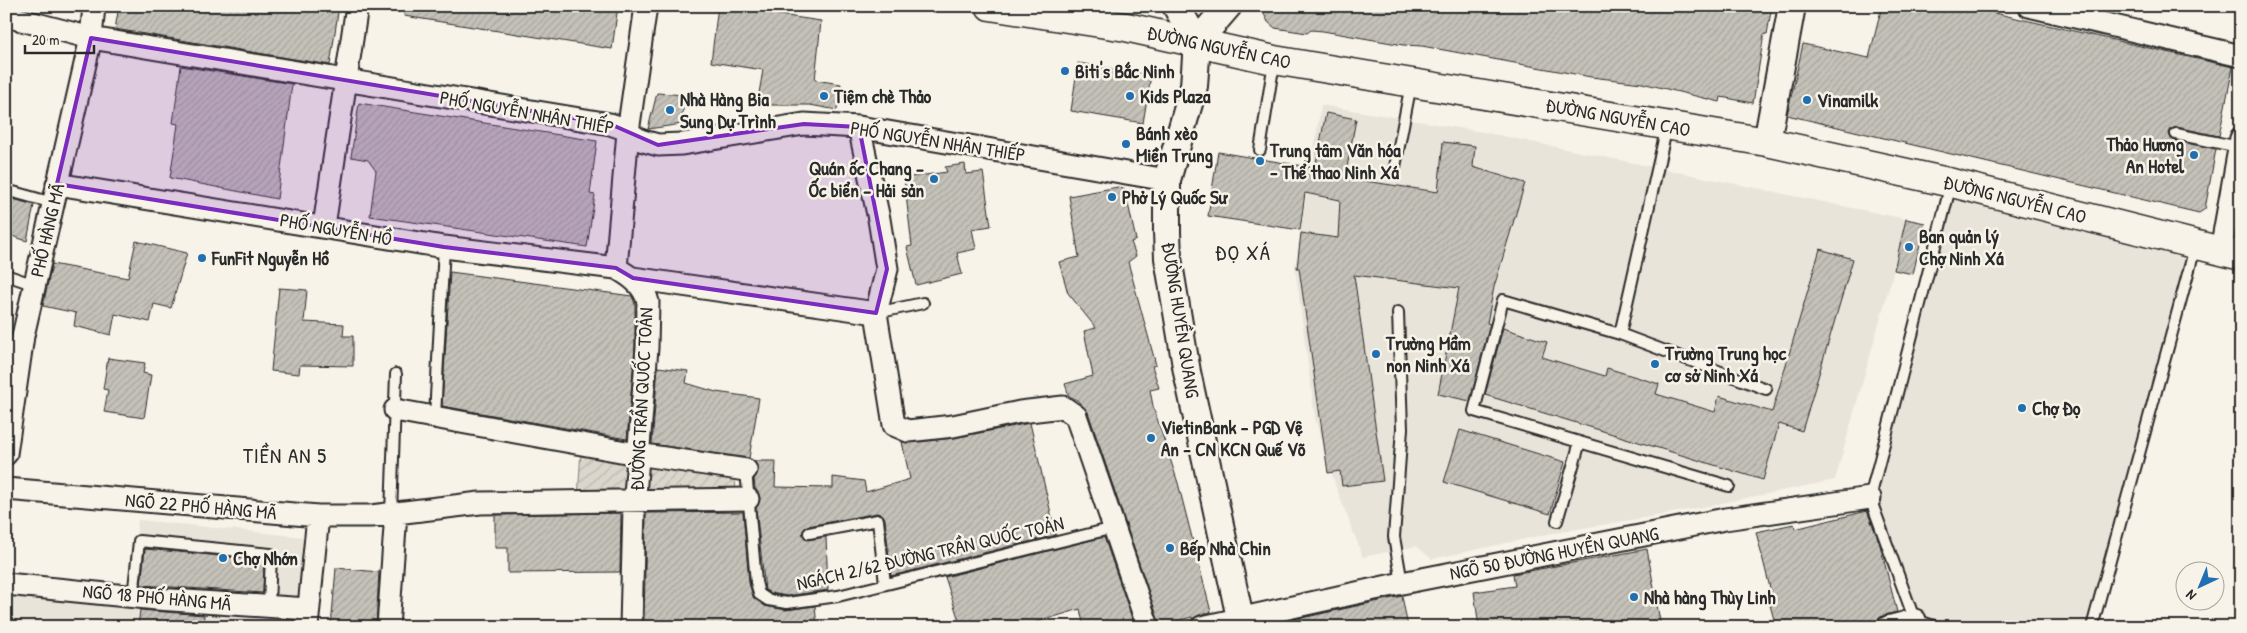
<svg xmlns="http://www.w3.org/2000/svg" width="2247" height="633" font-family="'Patrick Hand',sans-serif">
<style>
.built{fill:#e8e4da}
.garden{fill:url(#garden-furrows);stroke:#82807c}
.building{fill:url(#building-hatch);stroke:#2b2b2b}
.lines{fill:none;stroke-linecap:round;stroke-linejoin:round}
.service-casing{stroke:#2b2b2b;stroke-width:14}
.minor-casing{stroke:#2b2b2b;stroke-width:25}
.tertiary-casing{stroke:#2b2b2b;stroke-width:30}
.secondary-casing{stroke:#2b2b2b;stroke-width:31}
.service{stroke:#f7f3e8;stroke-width:10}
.minor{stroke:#f7f3e8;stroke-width:21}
.tertiary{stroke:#f7f3e8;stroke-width:26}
.secondary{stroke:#f7f3e8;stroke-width:28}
.marked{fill:#7b2cbf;fill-opacity:0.2;stroke:#7b2cbf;stroke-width:4;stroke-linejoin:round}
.poi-dot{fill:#1f6fb2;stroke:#f7f3e8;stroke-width:2}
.labels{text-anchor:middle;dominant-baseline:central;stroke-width:5;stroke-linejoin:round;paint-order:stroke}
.street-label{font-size:19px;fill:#2b2b2b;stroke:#f7f3e8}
.poi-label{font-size:19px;font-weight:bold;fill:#2b2b2b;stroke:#f7f3e8;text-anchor:start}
.quarter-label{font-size:21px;letter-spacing:1px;fill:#2b2b2b;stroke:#f7f3e8}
</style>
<defs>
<pattern id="garden-furrows" width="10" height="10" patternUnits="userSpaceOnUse" patternTransform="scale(1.25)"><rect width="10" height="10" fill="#dad6cc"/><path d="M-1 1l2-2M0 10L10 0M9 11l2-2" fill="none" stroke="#bbb8af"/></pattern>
<pattern id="building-hatch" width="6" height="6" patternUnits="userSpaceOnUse" patternTransform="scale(1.25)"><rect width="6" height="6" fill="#c4c1b9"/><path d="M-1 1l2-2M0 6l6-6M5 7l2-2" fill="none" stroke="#a9a69f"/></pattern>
</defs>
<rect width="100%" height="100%" fill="#f7f3e8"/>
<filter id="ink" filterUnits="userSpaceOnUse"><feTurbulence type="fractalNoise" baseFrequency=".02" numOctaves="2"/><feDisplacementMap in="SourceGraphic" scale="10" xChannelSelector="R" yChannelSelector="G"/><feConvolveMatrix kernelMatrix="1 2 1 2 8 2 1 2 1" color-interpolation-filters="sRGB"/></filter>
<g filter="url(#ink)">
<!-- built -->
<path class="built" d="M1321,105l162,27 423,87 -12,51 -59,210 -162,33 -125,21 -116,25 -16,-13 -53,11 -27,-70 -21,-68 -20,-152z
M1952,183l244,60 -104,384h-175l-47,-129z
M138,520l177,18 -7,89h-302v-50l122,15z"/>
<!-- garden -->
<path class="garden" d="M581,449l48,8 -3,43 -48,-1z
M648,461l87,12 1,24 -90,1z"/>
<!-- building -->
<path class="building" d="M119,6h220l-9,59 -215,-36z
M405,6h213l-6,43 -208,-33z
M718,6l103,15 -6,59 26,4 -4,26 -27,-5h-53l6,-35 -52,-8z
M1260,6h512l-5,28h-3l-11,69 -32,-6 -1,5 -78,-19 -51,-6 -169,-31 -19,-1 -80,-14 -12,-1 -4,3 -32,-5 -7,-6z
M1882,6h81l270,61 -14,69 -42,-9 -6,2 -2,4 2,6 4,2 41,8 -11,60 -6,4 -412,-98 16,-71 66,14z
M1078,63l73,12 -8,48 -72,-12z
M181,66l111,18 -15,115 -107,-21 8,-54 -5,-1z
M657,93l27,2 -2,29 -34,5z
M359,103l238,38 -7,53 5,1 -8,52 -217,-31 6,-45 -8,-11 -17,-3z
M1326,113l30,6 -11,59 93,14 5,-50 32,4 -2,21 52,16 -31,104 -7,36 3,1 -20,77 -32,-7 21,-106 -105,-13 29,206 -41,5 -2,-15 -12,2 -29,-205h-2l4,-35 37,5 2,-38 -35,-7 -5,37 -92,-14 10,-64 97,16z
M965,164l1,10 17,-2 8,54 -19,3 4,20 -19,4 5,21 -46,11 -9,-38 5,-1 -8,-68 43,-6 -2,-5z
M1118,187l7,3 11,50 -5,2 5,14 -8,6 28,103 -4,1 7,22 -9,2 3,16 25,77 33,129 -12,3 -7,4v-2l-32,8 -72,-213 -11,-12 -8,-4 -4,-12 28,-8 -9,-45 12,-3 -28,-35 -9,-31 20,-5 -10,-61z
M6,197l28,8 -7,36 -21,-7z
M1906,219l19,4 -12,51 -19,-4z
M136,241l51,12 -16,55 -17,-4 -4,18 -35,-8 -4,21 -37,-9 2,-13 -33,-7 9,-42 76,14z
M1820,249l33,10 -51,172 -23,-7 -16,56 -278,-85 18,-67 44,14 -5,15 63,19 2,-8 52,16 -3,10 59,18 4,-16 53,16z
M450,272l182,24 3,8v43l-8,92 -185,-33z
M279,288l28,2 -3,32 40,2 -1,12h10v30l-53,-1 -1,9 -28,-3z
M108,358l37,5 -2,10 8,2 -7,43 -40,-6 4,-22 -5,-1z
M658,367l30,4 -2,12 30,9 43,6 -10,60 -97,-14z
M1030,423l26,112 -165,41 -6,-57 -2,-4 -6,-2 -69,13 -5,4 1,7 3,3 19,-3 2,53 -41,6 -16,-3 -6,-3 -9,-82 4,-10 -5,-10 -1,-9 4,-8 -4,-10h22l-1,26 58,1v-11l31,4 2,11 44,-13 -8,-37 7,1 45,-5z
M1460,430l105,32 -15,52 -106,-32z
M1867,511l12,30 18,71 -13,3 -5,3 -3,7 -7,2h-93l-6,-22 4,-1 -18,-72 38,-8 1,5z
M743,512l6,71 4,13 12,10 21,4 29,-4 2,21h-173l2,-114z
M621,513l-1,59 -112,1v-25h-13v-33z
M1104,537l31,90h-51l-4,-18 -59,18h-60l-16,-50z
M145,549l119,11 -1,33 -122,-8z
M1647,549l14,78h-76l-2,-5 -26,5h-78l-5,-35 41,-6 -2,-12z
M336,568l43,4 -3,55h-45z
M1402,596l6,31h-147z
M140,610l64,5 -1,12h-65z"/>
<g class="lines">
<!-- service casing -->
<g class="service-casing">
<path id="service" d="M1667,126l-47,208 146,55
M2176,134l63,13
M1260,150l14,-88
M1394,172l17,-88
M6,190l47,13
M6,275l29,10
M1398,312l4,117 -8,108 8,46
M876,313l47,-10
M1620,334l-117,-34 -29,111 255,75
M6,345l15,5
M435,416l9,-169
M746,470l10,112 3,12 9,6 19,3 51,-7 276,-68
M391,514l5,-140
M1557,521l23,-79
M809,533l69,-13 7,64
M133,597l6,-56 132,13 -2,52
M1915,620l22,7
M1915,621l-45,-123 81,-314
M2092,627l104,-383"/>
</g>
<!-- minor casing -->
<g class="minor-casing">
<path id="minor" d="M2029,6l212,50
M6,16l85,22 519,86 12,4 18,12 18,5 24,-1 122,-20 55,3 308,53
M859,127l20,92 8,50 -11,44
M57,184l387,63 172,21
M324,226l33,-220
M2221,250l20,-112
M633,278l243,35 18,112 14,6 45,-5 67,-14 43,-5 13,9 72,211
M395,410l242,44 109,16
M6,454l17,-118 68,-298 3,-32
M6,489l312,27h53l109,-13 268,-4
M6,584l151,15 151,10
M307,627l11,-111
M388,627l8,-114
M631,627l3,-120 13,-159 1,-46c-4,-17 -18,-26 -32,-34l12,-136 18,-126
M1202,627l200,-44 323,-64 145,-21
M1888,627l27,-7"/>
</g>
<!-- tertiary casing -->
<g class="tertiary-casing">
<path id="tertiary" d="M1176,6l21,36
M1228,6l-31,36 -3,44 -27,94v52l1,26 19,114 55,255
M1767,142l25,-136"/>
</g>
<!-- secondary casing -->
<g class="secondary-casing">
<path id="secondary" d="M990,6l136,21 148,33 493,82 185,41 289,73"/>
</g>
<!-- service -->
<use href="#service" class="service"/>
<!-- minor -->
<use href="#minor" class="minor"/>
<!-- tertiary -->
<use href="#tertiary" class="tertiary"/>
<!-- secondary -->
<use href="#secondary" class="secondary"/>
</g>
</g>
<!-- marked area -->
<path class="marked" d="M91,38l519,86 48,21 146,-21 55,3 28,142 -11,44 -243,-35 -17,-10 -172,-21 -387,-63z"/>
<!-- markers -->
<g class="poi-dot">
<circle cx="1065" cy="71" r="5"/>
<circle cx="824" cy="96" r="5"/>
<circle cx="1130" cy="96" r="5"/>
<circle cx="1807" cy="100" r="5"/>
<circle cx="670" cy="110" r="5"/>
<circle cx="1126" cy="144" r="5"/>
<circle cx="2194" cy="155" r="5"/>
<circle cx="1260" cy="161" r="5"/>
<circle cx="934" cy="179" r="5"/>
<circle cx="1112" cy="197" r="5"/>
<circle cx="1909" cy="247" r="5"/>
<circle cx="202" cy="258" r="5"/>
<circle cx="1376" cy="354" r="5"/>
<circle cx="1655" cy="364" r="5"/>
<circle cx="2022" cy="408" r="5"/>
<circle cx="1151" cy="438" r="5"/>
<circle cx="1170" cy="548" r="5"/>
<circle cx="223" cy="558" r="5"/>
<circle cx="1634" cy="597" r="5"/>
</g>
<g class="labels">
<!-- street labels -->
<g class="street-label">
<text transform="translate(1219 47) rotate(12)">ĐƯỜNG NGUYỄN CAO</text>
<text transform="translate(527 112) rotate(10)">PHỐ NGUYỄN NHÂN THIẾP</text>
<text transform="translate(1618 117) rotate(10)">ĐƯỜNG NGUYỄN CAO</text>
<text transform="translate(938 141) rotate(9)">PHỐ NGUYỄN NHÂN THIẾP</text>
<text transform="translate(2015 199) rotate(14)">ĐƯỜNG NGUYỄN CAO</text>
<text transform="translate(336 229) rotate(10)">PHỐ NGUYỄN HỒ</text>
<text transform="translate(47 230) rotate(-77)">PHỐ HÀNG MÃ</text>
<text transform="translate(1181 320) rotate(81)">ĐƯỜNG HUYỀN QUANG</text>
<text transform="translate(641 399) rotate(-87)">ĐƯỜNG TRẦN QUỐC TOẢN</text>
<text transform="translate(201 506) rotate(5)">NGÕ 22 PHỐ HÀNG MÃ</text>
<text transform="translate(930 553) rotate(-13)">NGÁCH 2/62 ĐƯỜNG TRẦN QUỐC TOẢN</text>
<text transform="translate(1554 553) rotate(-11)">NGÕ 50 ĐƯỜNG HUYỀN QUANG</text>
<text transform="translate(157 597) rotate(5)">NGÕ 18 PHỐ HÀNG MÃ</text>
</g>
<!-- poi labels -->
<g class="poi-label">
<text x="1075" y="71">Biti's Bắc Ninh</text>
<text x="834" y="96">Tiệm chè Thảo</text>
<text x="1140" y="96">Kids Plaza</text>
<text x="680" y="99">Nhà Hàng Bia<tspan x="680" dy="22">Sung Dự Trình</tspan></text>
<text x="1817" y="100">Vinamilk</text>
<text x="1136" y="133">Bánh xèo<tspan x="1136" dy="22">Miền Trung</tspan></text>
<text x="2184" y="144" text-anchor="end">Thảo Hương<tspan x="2184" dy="22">An Hotel</tspan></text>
<text x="1270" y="150">Trung tâm Văn hóa<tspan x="1270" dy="22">- Thể thao Ninh Xá</tspan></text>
<text x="924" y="168" text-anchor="end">Quán ốc Chang –<tspan x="924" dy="22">Ốc biển – Hải sản</tspan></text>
<text x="1122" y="197">Phở Lý Quốc Sư</text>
<text x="1919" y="236">Ban quản lý<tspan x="1919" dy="22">Chợ Ninh Xá</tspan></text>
<text x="212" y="258">FunFit Nguyễn Hồ</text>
<text x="1386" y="343">Trường Mầm<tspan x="1386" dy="22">non Ninh Xá</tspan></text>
<text x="1665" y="353">Trường Trung học<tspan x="1665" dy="22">cơ sở Ninh Xá</tspan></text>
<text x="2032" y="408">Chợ Đọ</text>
<text x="1161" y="427">VietinBank - PGD Vệ<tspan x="1161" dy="22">An - CN KCN Quế Võ</tspan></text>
<text x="1180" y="548">Bếp Nhà Chin</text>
<text x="233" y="558">Chợ Nhớn</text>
<text x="1644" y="597">Nhà hàng Thùy Linh</text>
</g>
<!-- quarter labels -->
<g class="quarter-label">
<text x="1243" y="252">ĐỌ XÁ</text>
<text x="285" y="455">TIỀN AN 5</text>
</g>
</g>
<!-- margin -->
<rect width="2247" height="633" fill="none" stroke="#f7f3e8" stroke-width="25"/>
<rect x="12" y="12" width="2222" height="608" fill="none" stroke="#2b2b2b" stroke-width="2" filter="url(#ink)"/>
<!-- north arrow -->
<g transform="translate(2200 586) rotate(224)"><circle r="24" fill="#f7f3e8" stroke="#a5a39c"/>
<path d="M0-4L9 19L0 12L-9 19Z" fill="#1f6fb2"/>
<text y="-8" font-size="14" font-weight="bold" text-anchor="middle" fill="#2b2b2b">N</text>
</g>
<!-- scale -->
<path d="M25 45v8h69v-8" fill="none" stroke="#2b2b2b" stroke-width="2.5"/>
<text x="32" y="45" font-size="15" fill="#2b2b2b" stroke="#f7f3e8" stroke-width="4" paint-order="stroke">20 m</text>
</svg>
